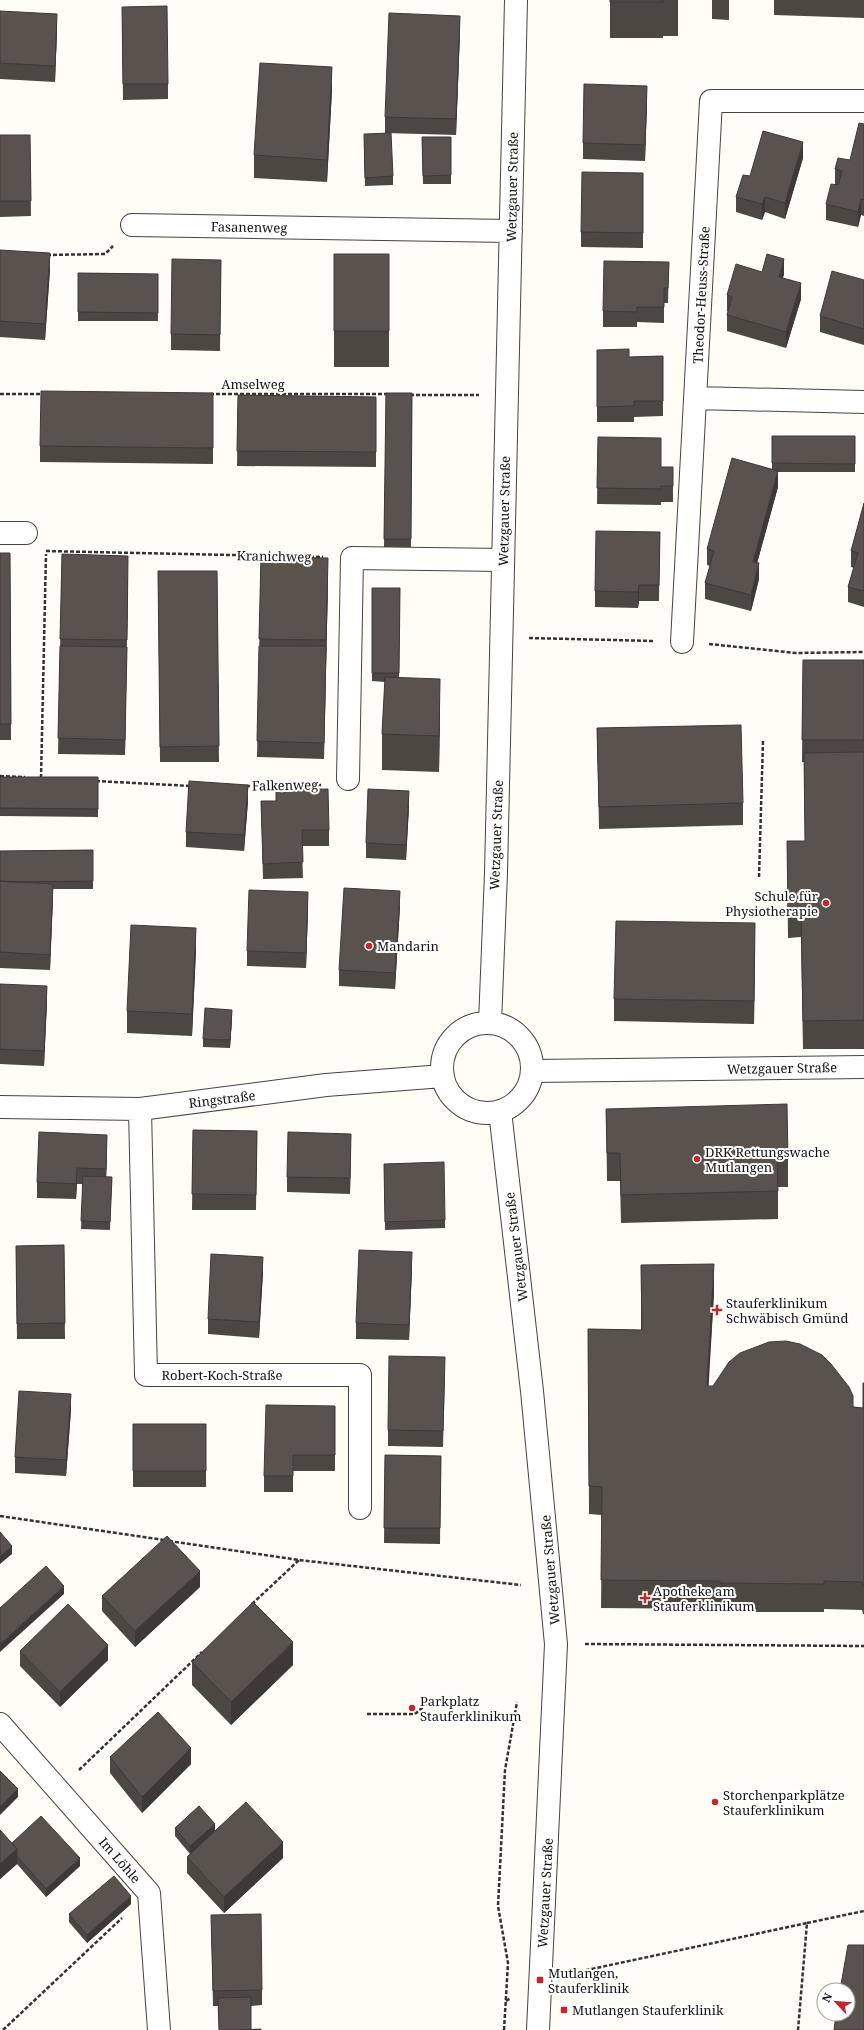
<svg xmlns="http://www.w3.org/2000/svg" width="864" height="2030" font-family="'Noto Serif',serif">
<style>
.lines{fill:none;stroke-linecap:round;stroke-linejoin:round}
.minor-casing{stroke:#444;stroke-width:24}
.path{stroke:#333;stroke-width:2.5;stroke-dasharray:4 2;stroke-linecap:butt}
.minor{stroke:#fff;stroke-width:22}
.wall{fill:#4d4742}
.shaded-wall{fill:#3f3936}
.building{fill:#5a524d;stroke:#3f3936}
.poi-dot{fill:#c4262e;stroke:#fff;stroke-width:1.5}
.labels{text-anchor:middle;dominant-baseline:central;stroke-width:4;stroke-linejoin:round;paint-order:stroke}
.street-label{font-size:13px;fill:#111;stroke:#fff}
.poi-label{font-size:13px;fill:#111;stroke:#fff;text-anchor:start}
</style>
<rect width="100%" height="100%" fill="#fffdf5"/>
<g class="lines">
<!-- minor casing -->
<g class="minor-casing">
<path id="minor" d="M132,225l379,6
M695,398l169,4
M0,533h26
M682,642l29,-541h153
M348,779l4,-221 151,2
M490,1023l6,-150 20,-873
M442 1068a45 45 0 1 1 90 0a45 45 0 1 1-90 0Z
M532,1071l332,-4
M0,1107l140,2 186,-24 117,-9
M140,1109l6,266h214v133
M500,1111l32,280 24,253 -18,386
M0,1724l149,169 10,137"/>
</g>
<!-- path -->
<path class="path" d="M47,255l58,-1 8,-8
M0,394h43
M210,394h177
M410,395h69
M46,551l277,6
M529,638l125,3
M709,644l87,9 68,-1
M0,776l25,1
M41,778l5,-224
M96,781l95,5
M246,786l75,-1
M759,877l4,-136
M0,1516l164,24
M169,1541l130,19 222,25
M252,1604l47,-44
M585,1644l279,2
M367,1714h48l15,-13h23
M79,1770l123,-118
M807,1923l57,-12
M568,1974l239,-51 -9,107
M506,2001l5,-3
M3,2030l119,-112
M504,2030l4,-67 -10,-57 7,-136 12,-68"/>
<!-- minor -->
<use href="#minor" class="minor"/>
</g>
<!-- wall -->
<path class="wall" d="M610,0h68v36h-15v2h-53z
M712,0h17v20l-17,-1z
M774,0h90v18l-90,-3z
M0,11l57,19 -2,52 -55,-3z
M122,22l46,62v15l-45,1z
M460,32l-4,103 -71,-2v-16z
M332,90l-5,92 -73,-4v-23z
M647,101l-2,60 -62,-2v-16z
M864,124v92l-3,-1 -3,12 -32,-7v-16l9,-20v-15l15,-9z
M0,135h30l1,81 -31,1z
M422,137h29v47h-28z
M364,142l29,34v9l-28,1z
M803,158l-18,61 -20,-7 -3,8 -26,-8v-15l14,-21z
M643,173v75l-62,-1v-15z
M0,250l50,19 -5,71 -45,-3z
M334,254h55v113h-55z
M221,260l-1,91 -49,-1v-16z
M669,262l-1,41h-4v20l-27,-1v5h-34v-16z
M762,272l22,2 -1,4 18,21 -15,49 -59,-17v-16l1,-4h-1v-16z
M78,273l80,1v47h-80z
M864,280v65l-44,-13v-16z
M597,350l32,7 34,-1v60l-29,1v5h-37z
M213,393v71l-173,-2v-16z
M386,393h26l-1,154h-27z
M238,395l138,2v70l-139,-1z
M772,436h83v36h-77v15l-21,76 2,16 -8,32 -46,-12v-16l5,-17 -3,-1v-16l65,-80z
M598,437l63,30h12v35h-12v3l-64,-1z
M864,503v104l-16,-5v-15l6,-19 -3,-1v-16z
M660,532l-1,69h-20l-1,7 -43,-1v-16z
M0,553h10l1,187h-11z
M62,554l66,24 -3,177 -67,-1z
M261,557l67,24 -4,178 -67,-2z
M158,571h59l2,191h-59z
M372,588h28l-1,89 41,38 -1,57 -57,-2v-36l3,-52 -13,-1z
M803,660h61v389h-61l-2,-112 -13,1 -1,-97h18l-1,-79h-2z
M597,728l146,75v22l-144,4z
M0,777h98v40l-98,-1z
M248,801l-4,50 -58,-4v-15z
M261,801l68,29v16h-27l1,32 -40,1z
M409,806l-3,54 -40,-2v-15z
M93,850v39h-40l-3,81 -50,-2v-117z
M400,906l-5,83 -56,-3v-16z
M308,908l-2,60 -59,-2v-15z
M755,946l-1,78 -140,-3v-22z
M196,950l-4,86 -65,-3v-22z
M0,984l47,17 -3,65 -44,-2z
M232,1018l-2,30 -27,-1v-8z
M606,1109l182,50v28h-10v32l-157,4 -1,-42h-13z
M193,1130l64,1 -1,79h-64z
M351,1149l-1,45 -63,-2v-15z
M107,1150l-1,27h6l-2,53 -29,-1 2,-45h-6l-1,15 -39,-1v-16z
M384,1164l61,56v8l-60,2z
M64,1245l1,94h-48l-1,-93z
M641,1265l73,28 -6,93 155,22 1,-25v231h-1l-1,-4 -38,-1v3h-104v-3l-119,-1 1,-93 -13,-1 -1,-185 53,1z
M412,1267l-3,73 -53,-1v-16z
M263,1272l-4,66 -51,-4v-15z
M445,1372l-2,75 -55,-1v-16z
M335,1406v65h-42v21h-29v-16z
M71,1410l-5,66 -51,-3v-16z
M133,1424h73v63h-73z
M385,1455l56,1 -1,88 -56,-1z
M200,1587l-65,60 -33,-36v-15z
M20,1651l88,9 -48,47 -40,-41z
M192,1662l101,3 -62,60 -39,-40z
M110,1757l81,7 -49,49 -32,-40z
M175,1828l40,3 68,27 -59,55 -37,-40v-16l3,-3 -15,-18z
M0,1830l12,13 68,23 -34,31 -29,-33 -17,15z
M131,1904l-44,39 -18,-21v-8z
M211,1915l51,75v15l-11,1v24h-32l-1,-24h-5z"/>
<!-- shaded-wall -->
<path class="shaded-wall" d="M57,14v16l-2,52v-16z
M460,16v16l-4,103v-16z
M332,67v23l-5,92v-22z
M647,86v15l-2,60v-16z
M803,142v16l-18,61v-16z
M765,197v15l-3,8v-16z
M861,199v16l-3,12v-15z
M50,253v16l-5,71v-16z
M784,259v15l-5,18v-15z
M801,283v16l-15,49v-16z
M778,471v16l-25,91v-16z
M128,556v22l-3,177v-15z
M328,558v23l-4,178 2,-119z
M759,563v16l-8,32v-16z
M639,585v16l-1,7v-16z
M440,679v36l-1,57v-36z
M248,785v16l-4,50v-16z
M409,791v15l-3,54v-15z
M53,884v15l-3,71v-15z
M400,891v15l-5,83v-16z
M308,892v16l-2,60v-15z
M755,923v23l-1,78v-23z
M196,928v22l-4,86v-22z
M47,986v15l-3,65v-15z
M232,1010v8l-2,30v-8z
M351,1134v15l-1,45v-16z
M107,1135v15l-1,35v-16z
M77,1168v16l-1,15v-15z
M412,1252v15l-3,73v-15z
M263,1257v15l-4,66v-16z
M714,1264v29l-7,121v-28z
M71,1394v16l-5,66v-16z
M12,1546v8l-12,10v-8z
M200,1571v16l-65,60v-16z
M64,1586v8l-64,58v-8z
M293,1642v23l-62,60v-23z
M108,1645v15l-48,47v-15z
M191,1748v16l-49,49v-16z
M18,1789v8l-18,18v-8z
M215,1824v9l-25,21v-8z
M283,1842v16l-59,55v-16z
M17,1849v15l-17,15v-15z
M80,1858v8l-34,31v-8z
M131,1896v8l-44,39v-8z"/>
<!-- building -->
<path class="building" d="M610,0h53v2h-53z
M167,6l1,78h-45l-1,-77z
M0,11l57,3 -2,52 -55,-3z
M389,13l71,3 -4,103 -71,-2z
M260,63l72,4 -5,93 -73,-5z
M584,84l63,2 -2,59 -62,-2z
M859,123l5,1v76l-3,-1 -3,13 -32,-8 5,-20 7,1 4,-14 -7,-2 3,-11 12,2z
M763,131l40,11 -18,61 -20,-6 -3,7 -26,-7 7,-22 7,1z
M391,133l2,43 -28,2 -1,-44z
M0,135h30l1,66h-31z
M422,137h29v38l-28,1z
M582,172l61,1v60l-62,-1z
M0,250l50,3 -5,71 -45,-3z
M334,254h55v77h-55z
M767,254l17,5 -5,18 22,6 -15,49 -59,-17 5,-18 -5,-2 9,-31 26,8z
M172,259l49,1 -1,75 -49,-1z
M604,261l65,1 -1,26h-4v19h-27v5l-34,-1z
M832,271l32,9v49l-44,-13z
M78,273l80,1v39l-80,-1z
M629,349v8l34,-1v45h-29v5l-37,1v-57z
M41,391l172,2v55l-173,-2z
M386,393h26l-1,146h-27z
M238,395l138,2v55l-139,-1z
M772,436h83v28l-83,-1z
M598,437l63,1v29h12v19h-12v3l-64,-1z
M732,458l46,13 -25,91 6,1 -8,32 -46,-12 9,-32 -7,-2z
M864,503v88l-16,-4 10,-34 -7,-2z
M596,531l64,1 -1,53h-20l-1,7 -43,-1z
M0,553h10l1,171h-11z
M62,554l66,2 -1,84 -67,-1z
M261,557l67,1 -2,82 -67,-1z
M158,571h59l2,175 -59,1z
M372,588h28l-1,85h-27z
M60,646l67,1 -2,93 -67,-2z
M259,646h67l-2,97 -67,-2z
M803,660h61v80h-62z
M385,677l55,2 -1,57 -57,-2z
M741,725l2,78 -144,4 -2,-79z
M864,752v268l-61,1 -2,-112 -13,1 -1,-69h18l-1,-88z
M0,777h98v32l-98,-1z
M189,781l59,4 -4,50 -58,-3z
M328,789l1,41h-27l1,32 -40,2 -2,-63h15v-11z
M368,789l41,2 -3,54 -40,-2z
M93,850v31l-81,1 -12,-1v-30z
M0,881l53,3 -3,71 -50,-3z
M344,888l56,3 -5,82 -56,-3z
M249,890l59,2 -2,61 -59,-2z
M616,921l139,2 -1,78 -140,-2z
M131,925l65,3 -4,86 -65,-3z
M0,984l47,2 -3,65 -44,-2z
M205,1008l27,2 -2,30 -27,-1z
M787,1104l1,55h-11l1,32 -157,4 -1,-42h-13l-1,-44z
M193,1130l64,1 -1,64 -64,-1z
M39,1132l68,3 -1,34 -29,-1 -1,16 -39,-2z
M288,1132l63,2 -1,44 -63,-1z
M444,1162l1,58 -60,2 -1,-58z
M83,1176l29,1 -2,45 -29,-1z
M64,1245l1,78 -48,1 -1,-78z
M359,1250l53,2 -3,73 -53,-2z
M211,1254l52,3 -4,65 -51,-3z
M714,1264l-7,122h6l16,-24 11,-9 29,-11 17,-1 14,3 22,11 9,9 18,23 4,9v11l10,1v-25h1v203h-1l-1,-4 -38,-1v3l-104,-1v-2l-119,-1 1,-93 -13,-1 -1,-157 54,1 -1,-65z
M389,1356l56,1 -2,74 -55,-1z
M19,1391l52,3 -5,66 -51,-3z
M266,1405l69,1v49h-42v21h-29z
M133,1424h73v47h-73z
M385,1455l56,1 -1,72h-56z
M0,1532l12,14 -12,10z
M167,1536l33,35 -65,60 -33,-35z
M46,1566l18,20 -64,58v-36z
M253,1602l40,40 -62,60 -39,-40z
M68,1604l40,41 -48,47 -40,-41z
M158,1712l33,36 -49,49 -32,-40z
M0,1771l18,18 -18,18z
M246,1802l37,40 -59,55 -37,-40z
M199,1806l16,18 -25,22 -15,-18z
M41,1816l39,42 -34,31 -29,-33v-7l-5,-6z
M0,1830l17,19 -17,15z
M114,1876l17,20 -44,39 -18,-21z
M261,1914l1,76 -49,1 -2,-76z
M848,1945h16v85h-30l2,-16h12v-24h-8z
M251,1997v33h-32l-1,-32z
M261,2029v1h-21z"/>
<!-- markers -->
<g class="poi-dot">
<circle cx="826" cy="903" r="4"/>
<circle cx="369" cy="946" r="4"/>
<circle cx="697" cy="1159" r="4"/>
<path d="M715 1304h4v4h4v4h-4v4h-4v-4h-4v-4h4z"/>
<path d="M643 1592h4v4h4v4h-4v4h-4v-4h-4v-4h4z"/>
<circle cx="412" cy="1708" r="4"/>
<circle cx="715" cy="1802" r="4"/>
<rect x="536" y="1976" width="8" height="8" rx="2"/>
<rect x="560" y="2006" width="8" height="8" rx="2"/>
</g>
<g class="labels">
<!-- street labels -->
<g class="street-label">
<text transform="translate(512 187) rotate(-89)">Wetzgauer Straße</text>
<text transform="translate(249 227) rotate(1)">Fasanenweg</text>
<text transform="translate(701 295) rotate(-87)">Theodor-Heuss-Straße</text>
<text x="253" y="384">Amselweg</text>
<text transform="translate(504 511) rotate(-89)">Wetzgauer Straße</text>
<text transform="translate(274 556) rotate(1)">Kranichweg</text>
<text transform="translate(285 785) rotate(-1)">Falkenweg</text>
<text transform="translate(496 835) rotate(-88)">Wetzgauer Straße</text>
<text transform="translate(782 1068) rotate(-1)">Wetzgauer Straße</text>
<text transform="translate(222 1099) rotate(-7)">Ringstraße</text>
<text transform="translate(516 1247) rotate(-97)">Wetzgauer Straße</text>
<text x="222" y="1375">Robert-Koch-Straße</text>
<text transform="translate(550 1570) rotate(-95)">Wetzgauer Straße</text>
<text transform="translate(120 1860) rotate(49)">Im Löhle</text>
<text transform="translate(545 1893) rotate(-87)">Wetzgauer Straße</text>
</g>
<!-- poi labels -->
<g class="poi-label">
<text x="818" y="896" text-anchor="end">Schule für<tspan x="818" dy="15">Physiotherapie</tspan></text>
<text x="377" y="946">Mandarin</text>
<text x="705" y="1152">DRK Rettungswache<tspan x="705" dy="15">Mutlangen</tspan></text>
<text x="726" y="1303">Stauferklinikum<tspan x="726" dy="15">Schwäbisch Gmünd</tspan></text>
<text x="653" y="1591">Apotheke am<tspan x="653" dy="15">Stauferklinikum</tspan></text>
<text x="420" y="1701">Parkplatz<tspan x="420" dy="15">Stauferklinikum</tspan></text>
<text x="723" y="1795">Storchenparkplätze<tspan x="723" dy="15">Stauferklinikum</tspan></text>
<text x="548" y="1973">Mutlangen,<tspan x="548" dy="15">Stauferklinik</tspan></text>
<text x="572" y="2010">Mutlangen Stauferklinik</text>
</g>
</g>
<!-- north arrow -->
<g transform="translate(836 2002) rotate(296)"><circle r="19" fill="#ffffff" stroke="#a0a0a0"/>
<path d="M0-3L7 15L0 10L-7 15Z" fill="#c4262e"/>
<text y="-6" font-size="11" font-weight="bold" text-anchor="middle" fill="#111111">N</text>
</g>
</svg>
